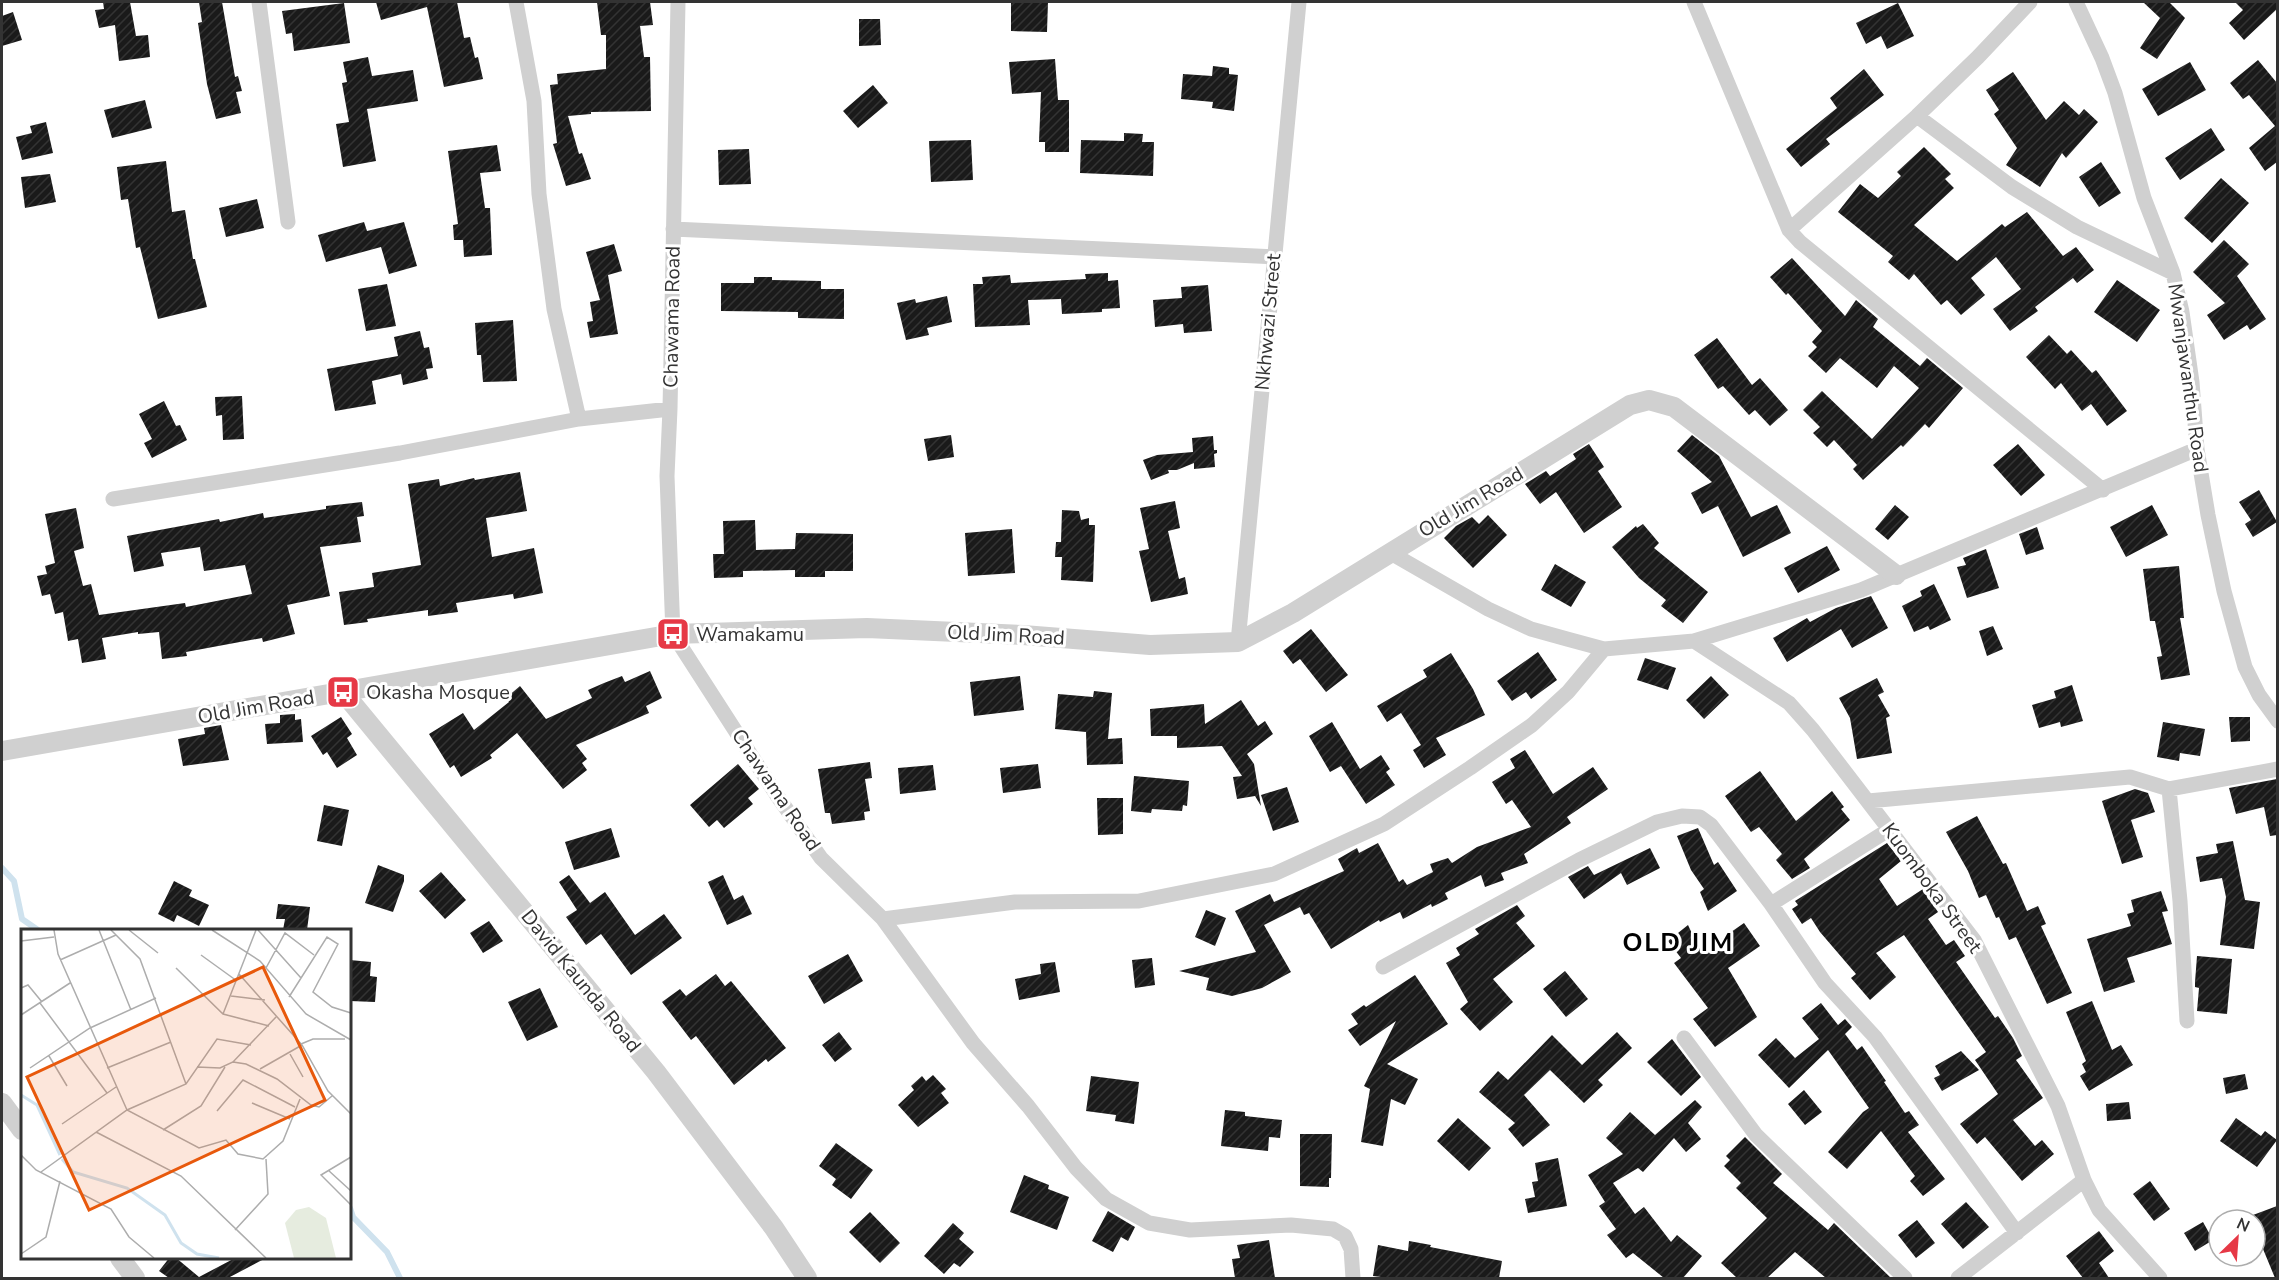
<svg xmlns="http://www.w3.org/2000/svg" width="2279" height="1280" font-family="'Nunito Sans',sans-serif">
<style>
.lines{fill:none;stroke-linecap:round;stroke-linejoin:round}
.stream{stroke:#cfe2ee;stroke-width:6}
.building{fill:url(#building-hatch)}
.minor{stroke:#d0d0d0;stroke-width:15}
.tertiary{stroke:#d0d0d0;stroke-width:20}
.labels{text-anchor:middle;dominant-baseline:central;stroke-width:6;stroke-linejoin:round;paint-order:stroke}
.street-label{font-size:20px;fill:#333;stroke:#fff}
.poi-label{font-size:20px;fill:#333;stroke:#fff;text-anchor:start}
.district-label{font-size:26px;font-weight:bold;letter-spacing:1.5px;fill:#000;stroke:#fff}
.inset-river{fill:none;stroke:#cfe2ee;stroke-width:3}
.inset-road{fill:none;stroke:#adadad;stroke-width:1.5}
.view{fill:#e8590c;fill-opacity:0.15;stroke:#e8590c;stroke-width:3}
.inset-edge{fill:none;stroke:#333;stroke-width:3}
</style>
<defs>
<pattern id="building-hatch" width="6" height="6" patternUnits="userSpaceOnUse" patternTransform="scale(1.5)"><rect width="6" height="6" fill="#1a1a1a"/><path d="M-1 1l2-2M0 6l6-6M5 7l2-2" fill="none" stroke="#333"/></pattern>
</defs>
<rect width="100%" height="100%" fill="#fff"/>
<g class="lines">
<!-- stream -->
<path class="stream" d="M2,868l12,13 8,38 16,11
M350,1208l3,9 34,35 13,26"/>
</g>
<!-- building -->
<path class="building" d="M103,2h27l6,34 12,-1 2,22 -31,4 -4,-36 -16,3 -4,-18 9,-1z
M199,2h23l13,75 3,-1 4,15 -6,1 5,21 -25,6 -9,-35 -9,-61 4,-1z
M376,2h81l7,36 6,-1 5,21 3,-1 5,22 -39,8 -17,-80 -46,13z
M597,2h53l3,23 -13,1 4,31h6l1,54 -60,1v2l-23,2 11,38 3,-1 9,26 -25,7 -13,-42 4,-1 -7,-58 8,-1v2l-1,-12 49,-5v-34h-5z
M1011,2h37l-1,30 -36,-1z
M2143,2h26l16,16 -28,41 -17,-11 20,-30z
M2235,2h42v7l-33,31 -15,-17 14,-13z
M344,3l6,40 -56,8 -2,-18 -6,1 -4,-23z
M1898,3l16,33 -27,13 -6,-13 -15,8 -10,-21z
M13,12l9,28 -20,6v-30z
M859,19h21l1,26 -22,1z
M368,57l4,19 41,-6 5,31 -51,8 9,52 -33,6 -7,-43 13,-2 -7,-39 5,-1 -4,-20z
M1055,59l3,41h11v52h-24v-10h-6l2,-50 -29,2 -3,-32z
M2258,60l19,23v79l-12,9 -16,-23 26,-22 -26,-31 -6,4 -13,-16z
M2190,62l16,28 -48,26 -16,-27z
M1213,66l16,2v6l9,1 -4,36 -22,-3 1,-6 -32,-3 2,-25 29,2z
M1864,69l20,26 -58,44 4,5 -29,23 -15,-18 51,-41 -7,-10z
M2013,72l33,48 18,-19 15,14 5,-6 14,13 -32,36 -4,-5 -22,34 -34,-22 11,-17 -23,-34 5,-4 -13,-20z
M873,85l15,18 -30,25 -15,-17z
M145,100l7,28 -40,10 -8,-28z
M46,122l7,31 -31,7 -6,-23 16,-4 -2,-7z
M2211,128l14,22 -45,30 -15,-22z
M1124,133l19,1 -1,8h12l-1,34 -73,-3 1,-33 43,1z
M971,140l2,40 -42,2 -2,-41z
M497,145l4,26 -21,2 5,35h5l2,47 -28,2 -1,-17h-9l-1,-15 5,-1 -10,-73z
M1924,147l27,27 -6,5 9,9 -40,37 43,36 45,-37 3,3 22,-15 36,44 13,-9 18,23 -17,13 -4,-5 -38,29 3,4 -28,20 -17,-22 28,-20 -25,-32 -25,21 14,17 -24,20 -14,-15 -6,5 -27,-31 -5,6 -21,-18 5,-6 -55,-44 22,-28 18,14 23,-22 -4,-4z
M749,149l2,35 -32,1 -1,-35z
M166,161l6,51 13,-2 8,49h2l12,48 -49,12 -18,-72 -4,1 -8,-49 -7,1 -4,-33z
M2101,162l20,31 -22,14 -20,-30z
M50,174l6,28 -31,6 -4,-31z
M2221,178l28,25 -37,40 -28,-25z
M257,199l7,29 -38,9 -7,-29z
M364,222l3,9 37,-9 13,44 -28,8 -8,-27 -55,15 -8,-27z
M2224,240l25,24 -12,12 29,43 -16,11 -3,-5 -23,15 -17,-25 18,-12 -32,-31z
M614,244l8,27 -14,4 10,59 -28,4 -3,-16 6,-1 -3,-19 10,-2 -14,-48z
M1792,258l53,58 11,-16 22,19 -5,8 47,39 7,-8 36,30 -34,40 -4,-4 -22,23 -2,-2 -38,35 -10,-11 4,-4 -23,-25 -7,7 -14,-14 7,-6 -17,-17 19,-19 50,48 47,-51 -25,-22 -17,22 -37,-30 -14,15 -18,-17 9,-9 -5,-5 10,-11 -34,-38 -2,2 -16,-18z
M1108,273v8l10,-1 2,28 -18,1v3l-40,2 -1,-15 -33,1 2,25 -55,2 -2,-43h10l-1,-7 28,-2 1,8 75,-4 -1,-5z
M754,277h18v3l49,1v8h23v30l-46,-1v-6l-77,-1v-28h33z
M2117,280l43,30 -23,32 -43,-30z
M387,284l9,42 -30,5 -8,-42z
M1208,285l4,46 -28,2 -1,-9 -28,3 -2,-27 29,-2 -1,-11z
M947,296l5,26 -25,6 2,7 -23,5 -9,-37 18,-4 1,4z
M513,320l4,61 -34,1 -2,-27h-4l-2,-32z
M420,331l4,17 5,-1 4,21 -7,1 2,10 -25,6 -2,-11 -29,7 4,23 -41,7 -8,-42 71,-13 -4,-19z
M2049,335l18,19 4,-4 21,23 4,-3 31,41 -20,15 -16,-22 -9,7 -21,-28 -6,6 -29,-32z
M1717,338l35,47 8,-7 28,32 -18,16 -15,-16 -6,5 -26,-29 -5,3 -24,-34z
M242,396l2,43 -21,1 -1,-25 -6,1 -1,-19z
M164,401l12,25 4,-1 7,15 -35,18 -8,-15 8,-4 -13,-25z
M951,435l3,22 -26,4 -4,-22z
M1692,435l27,21 32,61 26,-12 14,28 -48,24 -25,-51 -16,8 -11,-21 21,-11 -35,-31z
M1213,436l1,14h3v3l-3,1 1,13 -21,2v-6l-17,7h-9l1,3 -18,7 -8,-20 14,-5 36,-3 -1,-14z
M1589,444l15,23 -6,4 24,36 -38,26 -28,-41 -16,12 -15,-20 21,-13 4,5 26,-17 -3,-5z
M2018,444l27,31 -24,21 -28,-31z
M520,472l7,39 -41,7 6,39 42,-9 9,45 -29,6 -1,-5 -57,9 2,9 -30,4v-6l-61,9 1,3 -24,3 -5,-33 35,-5 -2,-14 49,-8 -13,-81 31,-5 1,7 34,-8 1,2z
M2259,490l18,32 -24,15 -8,-13 6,-4 -12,-18z
M1175,501l5,27 -12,3 11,48 6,-2 3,17 -37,8 -12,-51 10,-2 -9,-41z
M362,502l2,14 -7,1 4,25 -41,5 10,49 -43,9 8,29 -32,8 -1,-4 -76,14 1,4 -25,3 -3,-27 -21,2v-2l-36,6 4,21 -24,4 -4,-24 -10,2 -5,-29 -8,2 -5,-20 -8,2 -5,-20 10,-2 -2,-8 10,-3 -10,-49 31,-6 8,40 -10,3 9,35 8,-2 8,31 86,-12 1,4 66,-13 -7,-29 -41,6 -4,-24 -39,6 3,13 -30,6 -7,-36 92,-17 1,3 43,-9 1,5 62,-9v-3z
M1895,505l14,12 -21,23 -13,-11z
M2152,505l16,30 -42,22 -16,-30z
M1062,510l17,1 2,9 8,-2v7h6l-2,57 -32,-2 1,-23h-7l1,-15h5z
M1488,515l19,20 -34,33 -29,-30 12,-12 16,-9 7,7z
M755,520l1,30 39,-1 1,-16 57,1v37h-28v6h-30v-7l-52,1v6l-29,1 -1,-24h11l-1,-33z
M1643,524l16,19 -5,5 54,44 -25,31 -22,-17 5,-6 -27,-22 -27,-31 24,-21 1,2z
M2037,527l7,22 -18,6 -7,-21z
M1012,529l3,44 -47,3 -3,-43z
M1827,546l13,24 -42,23 -14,-25z
M1986,549l13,39 -32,10 -10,-31 9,-2 -3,-7z
M1555,564l31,18 -15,25 -30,-17z
M2179,566l5,52h-4l10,57 -29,5 -4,-23 5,-1 -7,-35h-5l-7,-52z
M1934,584l17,36 -21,10 -2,-4 -14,6 -12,-26 20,-10 -2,-5z
M1871,596l17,32 -36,20 -11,-19 -54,33 -14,-24 34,-20 3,4 26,-14z
M1993,626l10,23 -16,7 -8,-25z
M1311,629l37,46 -22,17 -26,-33 -7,5 -10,-13z
M1538,652l19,28 -26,19 -5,-7 -14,9 -15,-20z
M1451,653l22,36 12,26 -49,23 10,17 -22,13 -11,-18 8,-5 -20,-32 -14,9 -10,-16 50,-29 -4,-7z
M1645,658l31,10 -8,22 -31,-10z
M650,671l12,27 -16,8 3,7 -73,32 11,14 -5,4 5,7 -24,19 -46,-56 -27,22 2,3 -31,19 -7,-12 -4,3 -21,-34 34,-21 11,17 35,-28 -3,-4 14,-12 26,33 46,-21 -4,-8 16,-7 18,-7 3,6z
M1020,676l4,34 -50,6 -4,-34z
M1711,676l18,19 -25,24 -18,-19z
M1877,678l7,14 -6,3 12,21 -4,2 6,35 -35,6 -7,-41 -11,-20z
M2072,685l11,36 -22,6 -1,-5 -21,6 -7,-23 24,-7 -2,-7z
M1094,691l18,2 -4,46 14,-1 1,26 -36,1 -1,-33 -31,-3 3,-35 35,3z
M1241,700l17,26 7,-5 8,13 -26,20 7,10 7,42 -6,-10 -18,3 -4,-22 9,-1 -20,-30 -45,2v-12h-26l-1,-27 54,-5 1,20z
M295,714v6l6,-1 2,23 -36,2 -2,-20 15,-1v-8z
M341,717l11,17 -5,4 10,17 -20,13 -10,-16 -4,3 -12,-19z
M2229,717h21v24l-19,1z
M1332,722l28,47 21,-14 9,14 -4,3 9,13 -29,19 -25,-38 -11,6 -21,-36z
M2163,722l42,7 -5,27 -20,-3 -1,8 -22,-4z
M221,725l8,35 -46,6 -5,-27 27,-5 -1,-6z
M1525,750l28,44 40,-27 15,22 -41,28 4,6 -47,31 4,9 -27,10 3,7 -19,7 -4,-12 -36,18 3,6 -16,8 -1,-3 -28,15 -3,-7 -20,10 -1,-2 -48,29 -22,-36 -5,2 -4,-8 -36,18 27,47 -29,16 -30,8 -26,-6 3,-12 -30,-7 77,-19 -21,-41 35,-17 4,8 70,-31 -6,-12 19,-11 2,5 19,-10 21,39 4,-3 4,6 26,-13 -3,-8 18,-6 4,5 25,-16 54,-20 -19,-27 -6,4 -14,-22 23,-14 -5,-9z
M870,762l2,16 -7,1 5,32 -6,1 1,8 -33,4 -2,-11h-5l-7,-44z
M738,764l21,25 -11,9 5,6 -29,24 -7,-8 -8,7 -19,-22z
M1038,764l3,24 -38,5 -3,-25z
M933,765l3,25 -36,4 -2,-26z
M1760,771l36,50 36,-30 12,16 -3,2 9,11 -46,39 6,9 -18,11 -16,-19 6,-6 -23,-27 -8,5 -26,-36z
M1134,776l55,5 -2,25 -4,-1 -1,6 -30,-2 -1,4 -20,-2z
M2277,779v56l-7,1 -6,-29 -28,7 -7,-26z
M1287,787l12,35 -26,9 -12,-36z
M2135,789l13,4 7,19 -24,8 12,37 -21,7 -20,-63z
M1097,798h26v36l-25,1z
M324,805l25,5 -7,36 -25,-5z
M1977,816l26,48 3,-1 21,48 11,-5 8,18 -5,2 31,67 -25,11 -31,-67 -7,3 -10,-23 -3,1 -10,-23 -7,3 -11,-27 -22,-39z
M611,828l9,29 -46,13 -9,-28z
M1698,828l16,37 4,-3 19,29 -29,20 -8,-19 4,-3 -13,-19 -14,-34z
M2233,841l12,59 15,2 -6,47 -34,-4 6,-48 -4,-19 -22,4 -4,-25 22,-4 -2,-9z
M1887,843l14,18 -22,18 18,27 26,-17 2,4 13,19 -10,7 18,26 8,-5 11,16 -9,6 39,56 3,-2 15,22 9,18 -6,4 27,38 -30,22 22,26 7,-6 12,14 -32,27 -37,-44 -8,7 -17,-20 38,-30 -23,-34 11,-8 -82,-117 -28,18 20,24 -26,23 -19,-22 5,-4 -36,-42 -9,-14 -9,6 -10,-15 6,-4 -3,-4z
M1650,848l10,20 -33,17 -6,-12 -37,26 -16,-22 20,-11 6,9z
M378,865l26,10v6l-11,31 -28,-9z
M441,872l25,28 -21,19 -26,-28z
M569,875l21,28 15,-11 30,43 29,-21 18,24 -51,37 -30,-41 -15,11 -20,-28 11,-7 -18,-28z
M723,875l11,25 9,-5 9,19 -25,11 -19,-43z
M174,881l18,9 -3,6 20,9 -10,21 -22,-11 -3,7 -16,-8z
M2161,891l7,20 -6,1 10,32 -45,14 8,24 -31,10 -17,-53 44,-13 -4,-12 7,-2 -3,-12z
M278,904l32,3 -3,23h-24l2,-11h-9z
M1517,905l8,11 -9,7 19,23 -42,33 20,23 -33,29 -20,-22 8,-7 -22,-39 14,-8 -4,-7 23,-14 -4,-5z
M1206,910l20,8 -11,28 -20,-9z
M489,921l14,20 -20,12 -13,-20z
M1744,923l16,23 -32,22 29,49 -42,30 -22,-28 15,-11 -34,-45 7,-5 -13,-17 20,-16 8,17 9,-4 6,8z
M848,954l15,27 -39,23 -16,-28z
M2197,956l35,3 -5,55 -30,-3 2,-23 -4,-1v-5z
M1152,958l3,27 -20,3 -3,-28z
M350,960l21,2 -1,14 7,1 -2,25 -25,-1z
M1055,962l5,30 -41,8 -4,-21 26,-5 -1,-10z
M1565,971l23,28 -22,18 -23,-28z
M716,974l9,12 6,-5 55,67 -18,14 -2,-3 -32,26 -38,-49 -5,4 -29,-38 18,-13 6,7z
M1415,975l33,49 -61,40 31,15 -13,26 -14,-6 -8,47 -22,-4 9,-53 -6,-3 32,-65 -36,25 -12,-16 10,-6 -7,-10 13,-9 2,2z
M540,988l18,39 -31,14 -19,-39z
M2092,1001l20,49 9,-5 12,20 -44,26 -9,-15 6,-4 -4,-8 4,-3 -20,-49z
M1821,1003l17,22 7,-6 7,8 -7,7 12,16 5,-4 24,35 -2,1 21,31 4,-2 10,14 -11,7 37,47 -22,17 -13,-15 5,-5 -34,-45 -34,38 -19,-17 35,-40 6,-4 -41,-58 -39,38 -31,-33 18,-17 19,20 24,-19 -17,-21z
M839,1032l13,17 -17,13 -13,-17z
M1617,1032l15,16 -34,32 5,5 -19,18 -34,-33 -26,25 26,30 -27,22 -15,-18 7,-6 -36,-31 19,-21 10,9 44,-45 30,30z
M1672,1039l29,38 -20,19 -34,-34z
M1961,1051l18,19 -37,21 -8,-13 6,-3 -5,-9z
M2245,1074l3,15 -22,5 -3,-16z
M933,1075l13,14 -5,4 8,10 -31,24 -20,-22 16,-15 -3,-4 11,-10 4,5z
M1091,1076l48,6 -5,42 -19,-3 1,-6 -30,-4z
M1804,1090l18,22 -17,13 -17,-21z
M1695,1100l7,7 -14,16 13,16 -15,13 -12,-14 -31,34 -5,-4 -25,15 22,31 9,-7 27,35 6,-7 25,21 -19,22h-19l-31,-25 -7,5 -19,-23 9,-6 -17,-23 6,-4 -17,-27 35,-21 -17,-16 24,-26 25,23z
M2129,1102l2,17 -24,2 -1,-17z
M1225,1110l20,2v4l37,4 -2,18 -11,-1 -1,14 -47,-5z
M1458,1118l33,30 -22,23 -32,-30z
M2236,1118l25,18 4,-5 12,9 -20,27 -37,-26z
M1300,1134h32l-1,44h-2v9l-29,-1z
M1745,1137l37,37 -9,9 55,47 6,-7 57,55h-65l-31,-26 -28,26h-30l-16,-15 46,-45 -31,-30 5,-5 -17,-17 6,-6 -4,-4z
M836,1143l37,27 -22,29 -19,-14 4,-6 -17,-13z
M1558,1158l9,48 -39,7 -3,-14 10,-2 -3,-15 6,-1 -3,-18z
M1024,1175l25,10 -1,4 21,8 -12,33 -47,-18z
M2150,1181l20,28 -16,12 -21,-27z
M1966,1202l23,25 -26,22 -22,-25z
M2277,1206v72h-2l-12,-29 -8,3v-18l5,-2 -7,-17z
M1108,1211l27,16 -7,14 -7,-4 -8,15 -21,-11z
M870,1212l30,31 -20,20 -31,-31z
M1917,1220l18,23 -19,15 -18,-23z
M2203,1222l10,18 -18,11 -11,-18z
M953,1223l11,10 -5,6 15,13 -14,15 -6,-4 -10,11 -20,-18z
M2099,1231l15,20 -15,12 10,15h-26l-17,-22z
M1269,1240l6,38h-40l-3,-19 8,-1 -3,-13z
M1409,1241l22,4 -1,2 72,14 -3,17h-110l-16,-2 5,-31 30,6z
M170,1257h5l24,20 38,-20h31l-40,21h-59l-10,-7z"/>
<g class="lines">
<!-- minor -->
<path class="minor" d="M259,2l29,220
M516,2l18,99 5,93 15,115 25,110
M678,2l-8,407 -3,67 6,158 105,163 43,61 62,61 90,124 55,63 48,62 30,31 43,24 41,7 101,-5 42,4 12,7 6,13 2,29
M1694,2l95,228 11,12 303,248
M2076,2l26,56 13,35 29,105 29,75 9,39 10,70 5,67 11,66 16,76 21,76 14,28 19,26
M1917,116l95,71 65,40 96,46
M673,229l602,28
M1789,230l128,-114 61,-59 52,-55
M113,499l287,-46 179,-34 91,-10
M1389,552l99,57 43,20 36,10 37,10 90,-8 167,-51 336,-141
M1694,641l95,62 24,27 161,210 84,166 26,74 15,30 61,68
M1238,642l61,-640
M2169,789l11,112 7,120
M1868,801l262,-24 39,12 109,-20
M1771,904l119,-75
M883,919l132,-17 124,-1 135,-27 110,-50 86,-56 62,-43 36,-33 36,-43
M1383,967l196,-107 78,-38 25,-6 18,1 11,8 60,79 54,79 50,54 142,196
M1684,1038l72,97 149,143
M1958,1278l126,-98"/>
<!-- tertiary -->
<path class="tertiary" d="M343,692l313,380 118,156 33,50
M2,751l671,-117 194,-6 156,7 127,10 88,-3 55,-29 337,-208 19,-5 25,7 222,168
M2,1103l20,27
M120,1258l15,20"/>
</g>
<!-- icons -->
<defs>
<g id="bus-square" transform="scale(1.725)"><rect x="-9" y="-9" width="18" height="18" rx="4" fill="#e63946" stroke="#fff"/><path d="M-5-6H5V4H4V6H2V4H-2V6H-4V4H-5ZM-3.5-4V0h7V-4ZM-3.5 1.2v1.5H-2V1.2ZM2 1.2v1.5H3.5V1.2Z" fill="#fff"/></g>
</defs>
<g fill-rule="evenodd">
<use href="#bus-square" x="673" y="634"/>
<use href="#bus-square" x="343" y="692"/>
</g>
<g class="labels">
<!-- street labels -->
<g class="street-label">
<text transform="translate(672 317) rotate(-89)">Chawama Road</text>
<text transform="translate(1268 322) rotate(-85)">Nkhwazi Street</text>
<text transform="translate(2188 378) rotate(82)">Mwanjawanthu Road</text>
<text transform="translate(1471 502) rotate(-31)">Old Jim Road</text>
<text transform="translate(1006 635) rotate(3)">Old Jim Road</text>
<text transform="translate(256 707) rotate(-10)">Old Jim Road</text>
<text transform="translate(776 790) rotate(56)">Chawama Road</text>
<text transform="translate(1932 888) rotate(54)">Kuomboka Street</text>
<text transform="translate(581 981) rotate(51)">David Kaunda Road</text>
</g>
<!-- poi labels -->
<g class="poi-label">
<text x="696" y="634">Wamakamu</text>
<text x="366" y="692">Okasha Mosque</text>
</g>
<!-- district labels -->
<g class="district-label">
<text x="1678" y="942">OLD JIM</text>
</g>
</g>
<!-- overview -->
<g transform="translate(21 929)">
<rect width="330" height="330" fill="#fff"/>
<path d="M288,278l17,11 10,40h-42l-9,-35 11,-13z" fill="#e6ecdf"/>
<path class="inset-river" d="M0,166l16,10 23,50M41,230l11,13 54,16 38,27 16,28 16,11 22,4"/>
<path class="inset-road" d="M33,1l4,24 69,156 72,38 27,-8 12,14 25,5 20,-18 17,-42M78,1l32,80M90,1l29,29 46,125M108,1l29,23M191,1l48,31 46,53 45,26M237,1l43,48M0,12l33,-4M180,26l36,26M39,31l56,-25M155,39l47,46 46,12M245,39l19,-35 29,22M218,45l63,71 26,46 23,23M0,59l7,-3 14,17M210,67l34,4M268,68l38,-60 11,7 -25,48 19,15 19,6M19,74l67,90M202,85l33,-84M0,86l49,-32M280,115l12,-5h32M269,125l13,23M28,127l18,30M212,133l13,2 31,15 34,26 8,2 13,-11M176,138l23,1 13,-6 43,-45M9,139l60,-40 66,-30M86,139l64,-26M239,140l42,-24M231,174l38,16M196,182l26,-31 52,27M41,195l54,-37M142,201l38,-24 24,-39M75,203l85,44 85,82M0,226l15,15 75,39 18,28 25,21M330,228l-30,18 30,30M307,241l23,21M20,243l86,-62 59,-26 31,-45 34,6M214,301l33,-36 -2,-35M0,325l25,-17 14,-56"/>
<path class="view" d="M242,38l62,133 -236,110 -62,-133z"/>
<rect width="330" height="330" class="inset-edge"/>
</g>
<!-- border -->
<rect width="2279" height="1280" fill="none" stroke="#333333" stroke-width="6"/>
<!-- north arrow -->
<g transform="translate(2237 1238) rotate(25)"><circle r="28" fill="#ffffff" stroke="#adadad" stroke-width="1.5"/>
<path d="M0-4.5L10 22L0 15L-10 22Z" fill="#e63946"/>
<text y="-9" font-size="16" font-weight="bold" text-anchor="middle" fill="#333333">N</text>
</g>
</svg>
